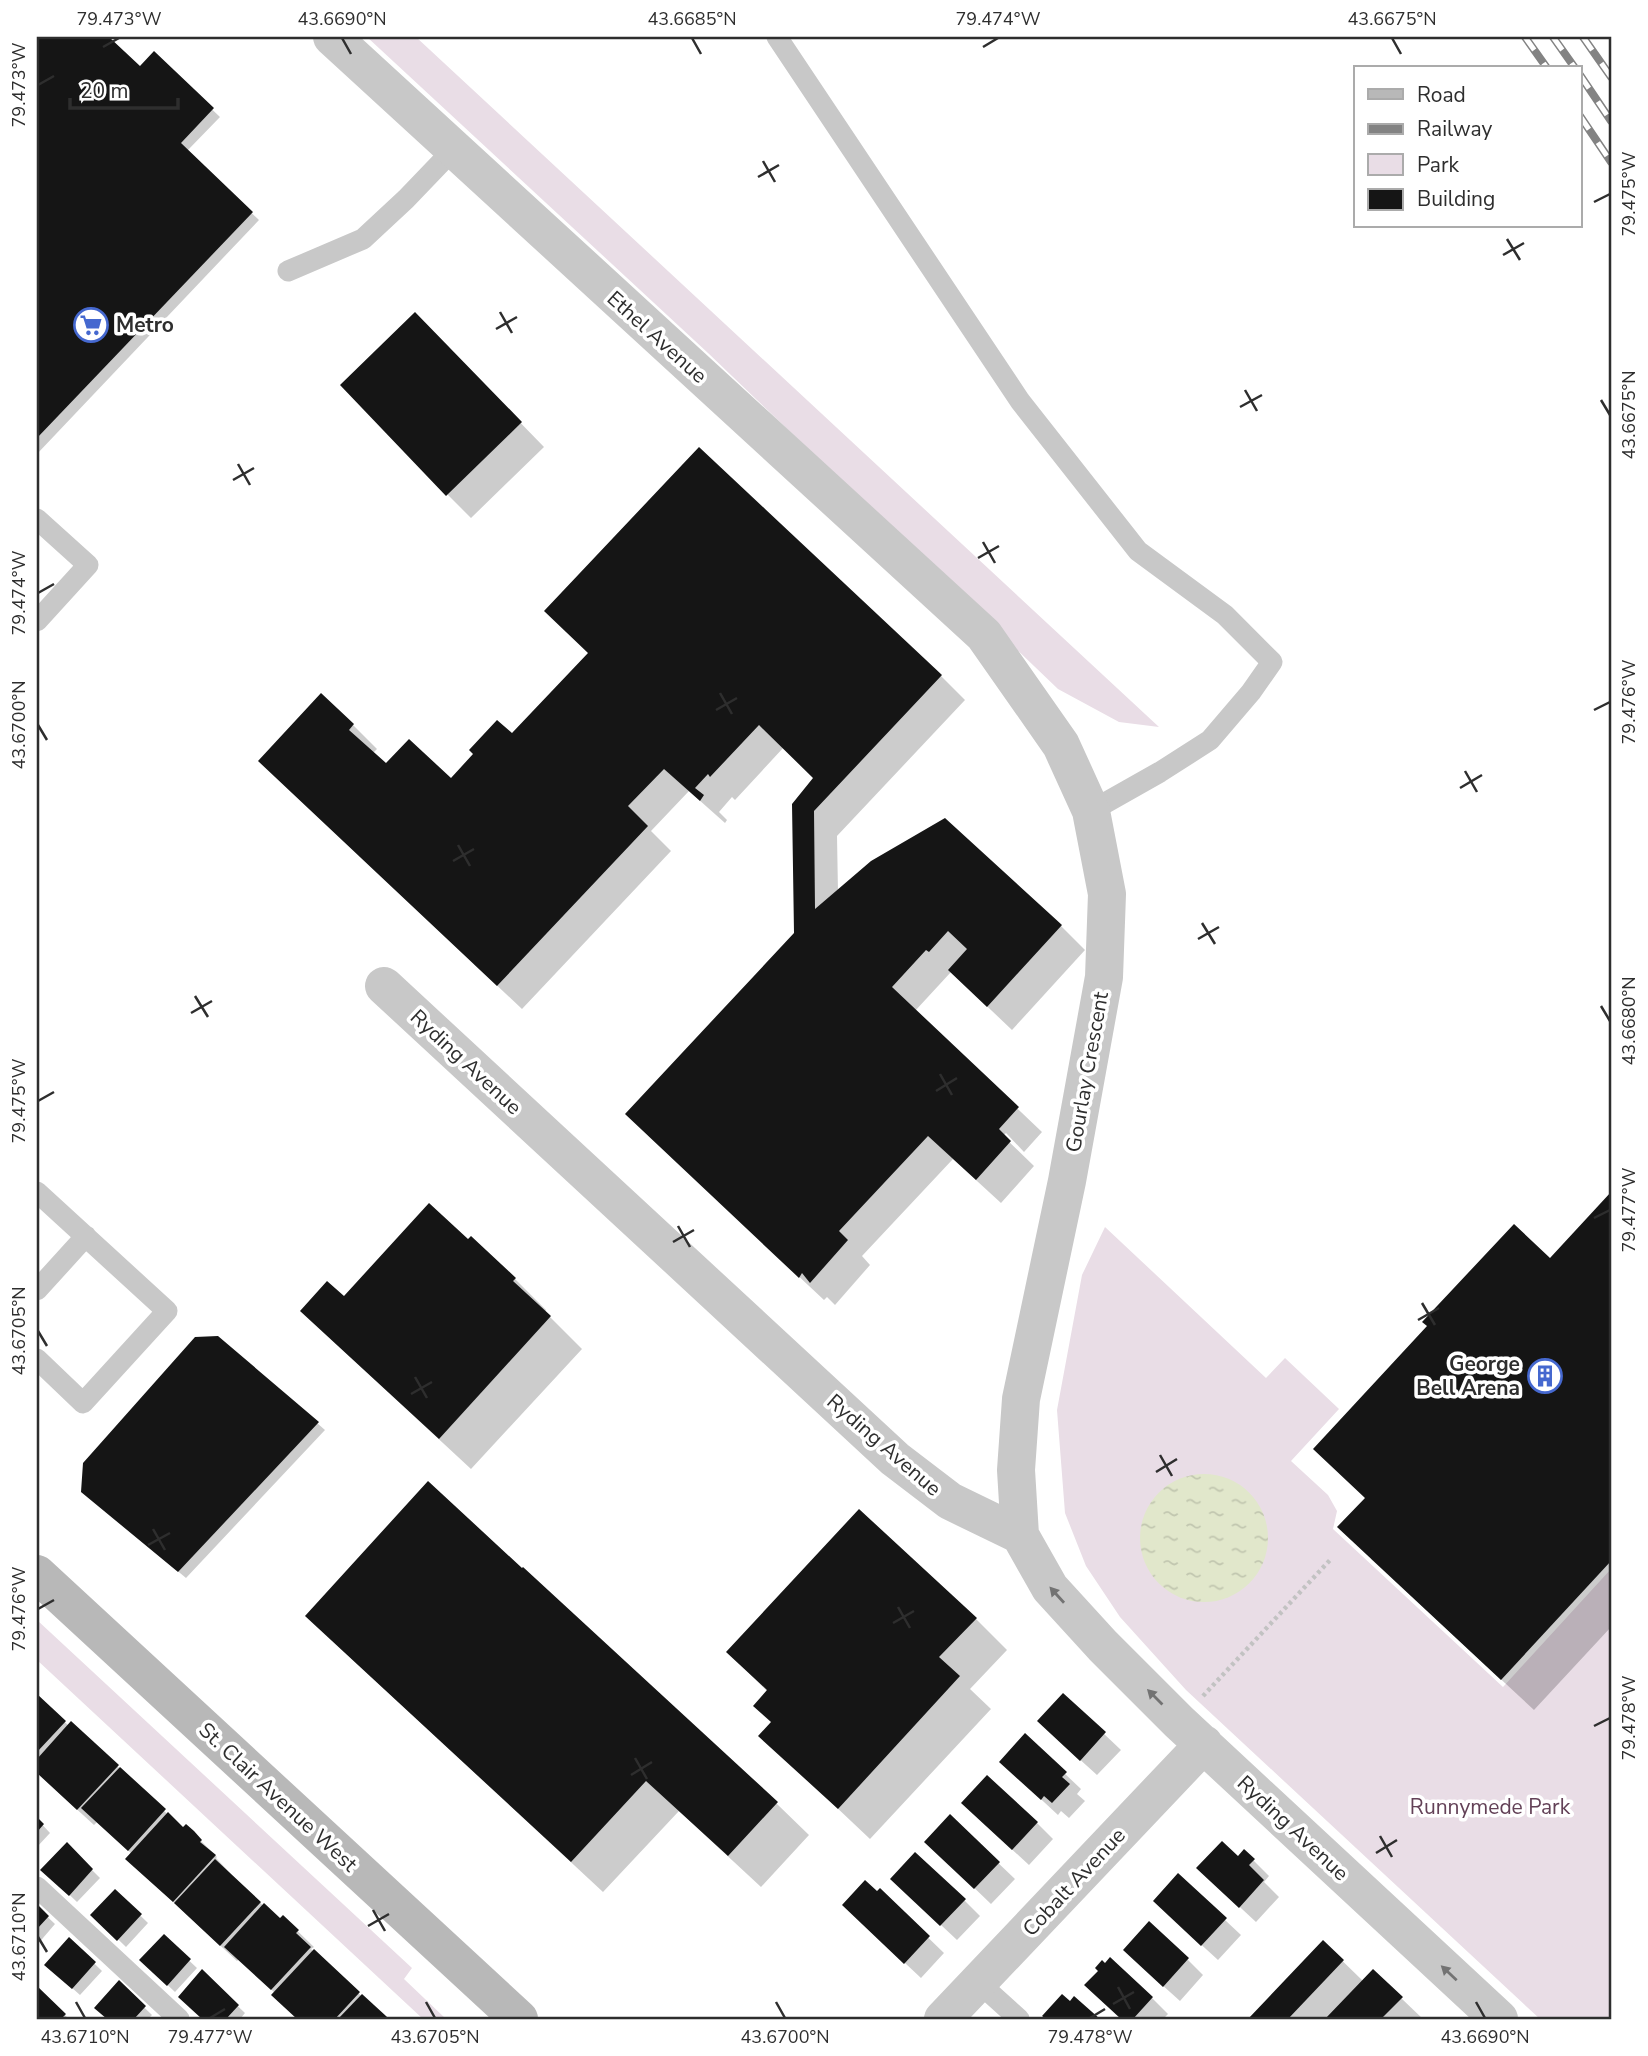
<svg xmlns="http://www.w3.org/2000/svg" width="1648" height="2056" font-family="'Nunito Sans',sans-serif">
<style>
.green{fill:#e9dde6}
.water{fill:url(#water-ripples)}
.shadow{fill:#0003}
.building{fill:#151515}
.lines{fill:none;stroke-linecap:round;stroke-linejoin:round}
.path{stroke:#c2c2c2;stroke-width:4.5;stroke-dasharray:3.5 3.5;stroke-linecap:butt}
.lane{stroke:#c8c8c8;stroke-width:21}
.street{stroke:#c8c8c8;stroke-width:38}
.secondary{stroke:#b8b8b8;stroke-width:38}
.rail-casing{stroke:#838383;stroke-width:8}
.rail{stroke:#fff;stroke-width:5;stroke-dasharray:16;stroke-linecap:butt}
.oneway{fill:#737373}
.ticks{fill:none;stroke:#2e2e2e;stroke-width:2.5}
.labels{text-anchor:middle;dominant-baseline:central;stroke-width:7;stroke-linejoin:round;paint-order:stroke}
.poi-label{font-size:21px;font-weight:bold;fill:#2e2e2e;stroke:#fff;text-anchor:start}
.street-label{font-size:21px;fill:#2e2e2e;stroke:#fff}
.park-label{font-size:21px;fill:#634157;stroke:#fff}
.neatline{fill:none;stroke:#2e2e2e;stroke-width:2.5}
.ticks-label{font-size:18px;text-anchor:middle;fill:#2e2e2e}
</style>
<defs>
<pattern id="water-ripples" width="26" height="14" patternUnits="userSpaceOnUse" patternTransform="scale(1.75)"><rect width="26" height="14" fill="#e1e7cb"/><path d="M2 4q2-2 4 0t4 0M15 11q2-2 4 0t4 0" fill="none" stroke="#c1c6af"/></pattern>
</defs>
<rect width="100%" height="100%" fill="#fff"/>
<!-- green -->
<path class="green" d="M367,37h49l743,690 -40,-5 -61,-33 -350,-336z
M1105,1227l161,151 19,-20 54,51 -48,52 37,34 9,16 -4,18 170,158 108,-118v450h-71l-354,-329 -66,-73 -34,-51 -21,-53 -8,-103 25,-135z
M37,1620l375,348 -8,11 41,39 8,1h-30l-386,-359z"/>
<!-- water -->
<path class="water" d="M1140 1538a64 64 0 1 1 128 0a64 64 0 1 1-128 0Z"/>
<!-- shadow -->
<path class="shadow" d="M37,37h70l33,31 14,-14 66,63 -33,34 72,69 -222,234z
M439,339l105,108 -73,71 -24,-24z
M941,676l24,24 -128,136 1,56 223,34 24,24 -73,80 -61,-58 -36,39 127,121 -18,20 -18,-19 -3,3 31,30 -33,37 -48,-44 -91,97 8,9 -35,40 -8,-8 -3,3 -173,-162 145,-204 19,-156 -31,-31 -49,53 -3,-3 -13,15 8,8 -2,3 -36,-32 -38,40 20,20 -149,158 -238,-224 69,-60 24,24 -4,4 13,13 65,14 61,-44z
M1611,1195v432l-77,83 -163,-151 -5,-60 64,-173 120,-66z
M468,1241l47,38 31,31 -1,2 37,37 -111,120 -137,-127 -32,-31 42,-12z
M317,1423l8,7 -139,148 -95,-79z
M523,1569l254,235 32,31 -48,52 -82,-76 -76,81 -264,-245 -32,-31z
M976,1619l31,31 -37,39 21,20 -121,130 -109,-103 12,-13 -5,-31 -40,-40z
M1063,1695l58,55 -24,25 -42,-38z
M37,1696l32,30 48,40 66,63 3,-3 31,31 -1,1 14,15 -1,1 51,47 3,-4 31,30 -3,2 75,70h-88l-25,-24 2,-2 -36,-34 -2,2 -93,-86 -12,-21 -35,-32 -3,3 -57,-52z
M1025,1736l56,53 -4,5 8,7 -16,17 -8,-7 -3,4 -41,-38z
M950,1817l65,62 -24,25 -49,-47z
M37,1819l13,14 -13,14z
M979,1819l58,4 16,16 -24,26z
M67,1845l33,33 -23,24 -34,-32z
M1239,1859l14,1 16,16 -5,6 15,15 -23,25 -41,-38z
M115,1891l33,32 -22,24 -33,-32z
M880,1891l64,62 -23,25 -61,-57z
M909,1895l55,5 16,16 -23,24z
M37,1907l18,17 -18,21z
M1171,1917l54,3 16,15 -23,25z
M164,1937l33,31 -22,24 -34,-32z
M69,1939l33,32 -22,24 -26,-23z
M1323,1942l40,39 38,17 22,21h-172z
M1187,1959l16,16 -23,26 -39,-35z
M202,1972l43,41 -5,6h-36l-23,-22z
M119,1983l33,32 -4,4h-39l-12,-11z
M37,1988l32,31h-32z
M1152,1998l16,16 -5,5h-41l-20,-18z"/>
<!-- building -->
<path class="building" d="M37,37h72l31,29 14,-15 60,57 -33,35 72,69 -216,226z
M415,312l107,110 -76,74 -106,-111z
M699,447l243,228 -128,136 1,98 56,-48 74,-43 117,107 -75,82 -39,-37 19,-21 -19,-18 -19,21 -3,-2 -34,37 127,120 -20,22 12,12 -35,39 -48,-44 -89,95 9,9 -38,43 -8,-10 -3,5 -174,-164 169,-181 -2,-129 21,-26 -54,-53 -49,52 -2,-3 -13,14 9,7 -4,6 -36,-32 -36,37 20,20 -151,160 -239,-225 63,-68 33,31 -5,6 37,33 23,-24 42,39 22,-24 -4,-4 28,-30 15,13 76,-80 -44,-42z
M1611,1192v369l-110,119 -164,-153 28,-29 -52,-49 114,-123 -5,-4 92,-98 36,34z
M429,1203l39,36 3,-3 45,42 -3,3 38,35 -112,123 -139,-128 27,-30 17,15z
M218,1336l101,86 -141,150 -97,-80 2,-29 112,-126z
M428,1481l94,87 1,-1 255,235 -50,54 -82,-75 -75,81 -266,-246z
M859,1509l118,109 -38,39 21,19 -122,133 -80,-73 13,-14 -18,-16 14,-16 -41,-38z
M1063,1693l43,39 -26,29 -43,-40z
M37,1694l29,27 -29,31z
M71,1721l48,44 -42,45 -40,-37v-14z
M1025,1733l42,39 -5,5 8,7 -18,19 -8,-7 -3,4 -42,-38z
M120,1767l46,42 -38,42 -47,-43z
M987,1775l51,47 -26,28 -51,-47z
M168,1812l15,15 3,-3 8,7 8,9 -2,2 16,13 -43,47 -48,-43z
M950,1814l50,48 -26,27 -50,-47z
M37,1817l7,7 -7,8z
M1222,1841l16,15 6,-7 11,10 -6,6 15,15 -25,28 -43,-40z
M67,1842l26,27 -24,27 -29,-26z
M915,1852l51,47 -26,27 -50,-47z
M215,1859l46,43 -41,44 -46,-43z
M1178,1873l49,45 -26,28 -48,-45z
M865,1880l12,11 3,-3 50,48 -26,28 -62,-59z
M115,1889l27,25 -25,27 -27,-26z
M264,1903l16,15 3,-3 16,15 -3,3 15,14 -40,43 -47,-43z
M37,1904l12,12 -12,13z
M1149,1921l40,37 -26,29 -40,-37z
M164,1934l27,25 -24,27 -28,-26z
M69,1937l27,25 -24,27 -28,-24z
M1323,1940l21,20 -56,59h-40z
M314,1949l46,43 -25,27h-38l-26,-24z
M1110,1957l43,40 -20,22h-12l-37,-34 14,-14 -3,-3 7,-8 3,3z
M202,1969l37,36 -13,14h-24l-24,-22z
M1373,1969l30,28 -22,22h-56z
M119,1980l27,26 -12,13h-27l-13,-11z
M37,1986l29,28 -5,5h-24z
M362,1994l24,22 3,3h-51z
M1062,1994l8,7 4,-5 26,23h-54l-4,-3z"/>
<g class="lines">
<!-- path -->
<path class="path" d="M1203,1696l128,-137"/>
<!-- lane -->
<path class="lane" d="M777,37l243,364 118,150 87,64 47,47 -21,30 -41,48 -50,32 -69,39
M288,271l75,-32 43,-40 47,-49
M37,519l51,46 -51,56
M37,1192l130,119 -84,92 -46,-44
M37,1290l49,-54
M37,1887l142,132
M978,1982l41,37"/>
<!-- street -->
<path class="street" d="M332,37l652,598 77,110 30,66 16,83 -3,83 -37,204 -46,218 -5,71 4,65
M384,986l511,473 55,42 70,34 30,53 53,58 76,76 320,297
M943,2019l261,-275"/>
<!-- secondary -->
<path class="secondary" d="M37,1574l482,445"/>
<!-- rail casing -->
<g class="rail-casing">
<path id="rail" d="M1525,37l22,31
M1553,37l22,31
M1583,37l28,40
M1580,75l31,46
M1580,116l31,46"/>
</g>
<!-- rail -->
<use href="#rail" class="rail"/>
</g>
<!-- one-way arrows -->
<defs><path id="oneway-solid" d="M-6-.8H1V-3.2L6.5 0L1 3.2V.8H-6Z" transform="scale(1.75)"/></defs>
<g class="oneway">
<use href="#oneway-solid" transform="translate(1057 1595) rotate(-132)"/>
<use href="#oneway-solid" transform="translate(1155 1697) rotate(-135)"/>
<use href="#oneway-solid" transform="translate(1449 1973) rotate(-137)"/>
</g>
<!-- ticks -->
<path class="ticks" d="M342,38l9,16M692,38l9,16M1392,38l9,16M103,47l16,-9M983,47l15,-9M38,85l16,-9M763,161l12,21M758,177l21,-12M1594,202l16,-8M1507,239l13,21M1503,255l21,-12M500,312l12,21M496,329l21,-12M1245,390l12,21M1601,400l9,15M1240,407l22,-12M238,464l12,21M233,480l21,-12M983,542l12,21M978,558l21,-12M38,593l16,-9M720,693l12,21M716,710l21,-12M1594,710l16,-8M38,725l9,15M1465,771l12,21M1460,788l22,-13M458,845l12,21M453,861l21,-12M1202,923l13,21M1198,939l21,-12M195,996l13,21M1601,1006l9,15M191,1013l21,-12M940,1074l12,21M936,1091l21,-13M38,1101l16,-9M1594,1218l16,-8M678,1226l12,21M673,1242l21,-12M1422,1303l13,22M1418,1320l21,-12M38,1331l9,15M415,1377l12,21M411,1394l21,-12M1160,1455l12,21M1156,1472l21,-13M153,1529l12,21M148,1545l22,-12M898,1607l12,21M38,1609l16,-9M893,1623l21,-12M1594,1726l16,-8M635,1758l12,21M631,1775l21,-13M1380,1836l12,21M1376,1853l21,-13M373,1910l12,21M368,1926l21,-12M38,1937l9,15M1118,1987l12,22M76,2002l9,16M426,2002l9,16M776,2002l9,16M1476,2002l9,16M1113,2004l21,-12M210,2018l15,-9M1090,2018l15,-9"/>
<!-- icons -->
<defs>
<g id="supermarket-ring" transform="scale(1.75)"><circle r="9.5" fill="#fff" stroke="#4568cf" stroke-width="1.5"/><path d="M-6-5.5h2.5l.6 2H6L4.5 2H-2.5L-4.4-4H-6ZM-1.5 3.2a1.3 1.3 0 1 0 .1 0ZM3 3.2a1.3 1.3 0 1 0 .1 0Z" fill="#4568cf"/></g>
<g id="building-ring" transform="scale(1.75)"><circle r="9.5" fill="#fff" stroke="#4568cf" stroke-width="1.5"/><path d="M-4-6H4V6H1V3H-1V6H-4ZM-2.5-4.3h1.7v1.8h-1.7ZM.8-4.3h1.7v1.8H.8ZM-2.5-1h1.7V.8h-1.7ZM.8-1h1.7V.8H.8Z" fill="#4568cf"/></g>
</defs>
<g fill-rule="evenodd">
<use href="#supermarket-ring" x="91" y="325"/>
<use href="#building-ring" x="1545" y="1376"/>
</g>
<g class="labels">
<!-- poi labels -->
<g class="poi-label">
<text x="116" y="325">Metro</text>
<text x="1520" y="1364" text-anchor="end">George<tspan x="1520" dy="24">Bell Arena</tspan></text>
</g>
<!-- street labels -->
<g class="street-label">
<text transform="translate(657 337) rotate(42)">Ethel Avenue</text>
<text transform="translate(466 1062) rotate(43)">Ryding Avenue</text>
<text transform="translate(1087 1072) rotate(-80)">Gourlay Crescent</text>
<text transform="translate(884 1445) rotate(41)">Ryding Avenue</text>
<text transform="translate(278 1797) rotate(43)">St. Clair Avenue West</text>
<text transform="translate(1293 1828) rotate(43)">Ryding Avenue</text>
<text transform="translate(1074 1882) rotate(-47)">Cobalt Avenue</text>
</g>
<!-- park labels -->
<g class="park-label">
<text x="1490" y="1807">Runnymede Park</text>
</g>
</g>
<!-- border -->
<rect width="1648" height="2056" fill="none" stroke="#ffffff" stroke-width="77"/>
<!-- legend -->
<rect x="1354" y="66" width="228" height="161" fill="#ffffff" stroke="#ababab" stroke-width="2"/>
<rect x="1368" y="89" width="35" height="10" fill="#b8b8b8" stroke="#ababab" stroke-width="2"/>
<text x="1417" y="102" font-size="21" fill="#2e2e2e">Road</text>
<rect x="1368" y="124" width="35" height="10" fill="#838383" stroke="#ababab" stroke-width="2"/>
<text x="1417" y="136" font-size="21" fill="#2e2e2e">Railway</text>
<rect x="1368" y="154" width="35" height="21" fill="#e9dde6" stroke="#ababab" stroke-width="2"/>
<text x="1417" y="172" font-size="21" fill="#2e2e2e">Park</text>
<rect x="1368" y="189" width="35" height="21" fill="#151515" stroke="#ababab" stroke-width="2"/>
<text x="1417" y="206" font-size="21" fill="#2e2e2e">Building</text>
<!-- scale -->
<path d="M70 98v10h108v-10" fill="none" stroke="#2e2e2e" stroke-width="3.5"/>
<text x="80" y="98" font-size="21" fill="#2e2e2e" stroke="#ffffff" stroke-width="5" paint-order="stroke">20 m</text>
<rect x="38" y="38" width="1572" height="1980" class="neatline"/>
<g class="ticks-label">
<text x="119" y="25">79.473°W</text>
<text x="342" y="25">43.6690°N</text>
<text x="692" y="25">43.6685°N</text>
<text x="998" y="25">79.474°W</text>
<text x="1392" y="25">43.6675°N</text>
<text transform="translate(19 85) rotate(-90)" y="6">79.473°W</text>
<text transform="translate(1629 194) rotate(-90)" y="6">79.475°W</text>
<text transform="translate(1629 415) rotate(-90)" y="6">43.6675°N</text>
<text transform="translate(19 593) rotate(-90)" y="6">79.474°W</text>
<text transform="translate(1629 702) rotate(-90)" y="6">79.476°W</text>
<text transform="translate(19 725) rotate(-90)" y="6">43.6700°N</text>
<text transform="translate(1629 1021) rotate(-90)" y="6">43.6680°N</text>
<text transform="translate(19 1101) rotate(-90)" y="6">79.475°W</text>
<text transform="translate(1629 1210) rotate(-90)" y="6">79.477°W</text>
<text transform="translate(19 1331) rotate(-90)" y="6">43.6705°N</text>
<text transform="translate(19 1609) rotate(-90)" y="6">79.476°W</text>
<text transform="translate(1629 1718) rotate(-90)" y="6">79.478°W</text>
<text transform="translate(19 1937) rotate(-90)" y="6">43.6710°N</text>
<text x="85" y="2043">43.6710°N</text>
<text x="210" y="2043">79.477°W</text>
<text x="435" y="2043">43.6705°N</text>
<text x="785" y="2043">43.6700°N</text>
<text x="1090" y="2043">79.478°W</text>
<text x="1485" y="2043">43.6690°N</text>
</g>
</svg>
